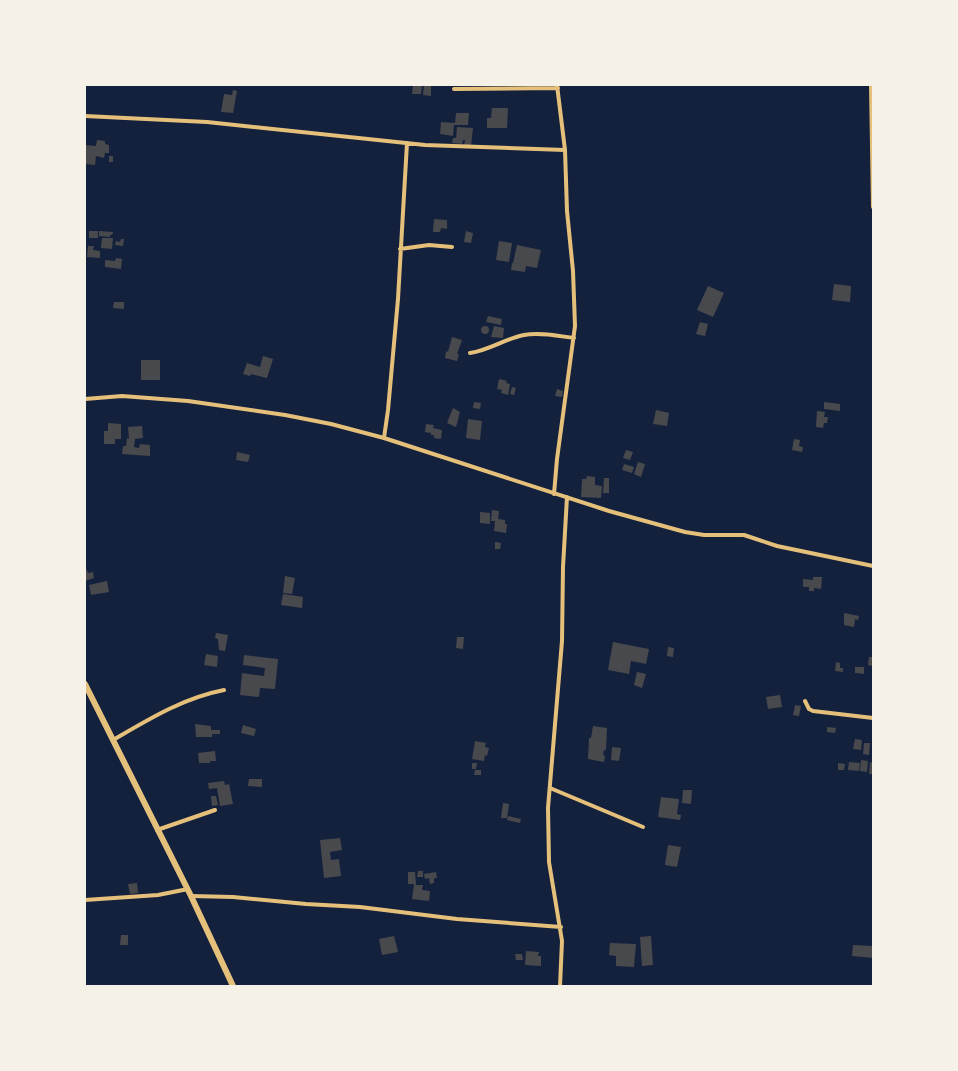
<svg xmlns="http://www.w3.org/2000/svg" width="958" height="1071" font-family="Cabin,sans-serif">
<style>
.building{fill:#48494c}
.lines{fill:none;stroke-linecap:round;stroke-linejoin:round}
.minor{stroke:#e5c07b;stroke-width:4}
.tertiary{stroke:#e5c07b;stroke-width:6}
</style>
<rect width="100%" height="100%" fill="#14213d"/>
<!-- building -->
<path class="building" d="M413,85h9l-1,9h-9z
M424,85h7v11l-8,-1z
M233,90l4,1 -4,22 -12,-1 3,-18 8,1z
M492,108h16l-1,20h-20v-10h4z
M456,113h13l-1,12h-14l-1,11 -13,-2 1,-12 14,1z
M457,127l16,1 -2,18 -7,-1 1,-5h-2l-1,4 -10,-1 1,-5h3z
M97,140l8,1v3l4,1v8h-4l-1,5 -8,-2 -1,9 -10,-1v-19l11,1z
M109,156h4v6h-4z
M434,219l13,1v9l-6,-1 -1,4h-7z
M89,231h9v7h-9z
M99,231l14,1 -1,3h-2v2l-11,-1z
M466,231l7,2 -2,10 -7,-1z
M102,238h11l-1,11 -11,-1z
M121,239h3l-1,7 -8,-1 1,-4 4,1z
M499,241l13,2 -3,19 -13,-2z
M517,245l24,5 -4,18 -11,-2 -1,6 -14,-2 1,-7 8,1 -7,-1z
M88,246h6l-1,4 7,1v7l-13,-1z
M116,258l6,1 -1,10 -16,-2v-7l10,1z
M834,284l17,2 -1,16 -18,-2z
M708,286l16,7 -11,24 -16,-7z
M114,302h10v7l-11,-1z
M488,316l14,3 -1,6 -15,-3z
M700,322l8,2 -3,12 -9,-2z
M481 330a4 4 0 1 1 8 0a4 4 0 1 1-8 0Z
M494,326l10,2 -1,10 -12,-1z
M452,337l10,3 -5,14h2l-2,7 -12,-3 1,-7 2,1z
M263,356l10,3 -6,19 -16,-4 -1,2 -7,-2 4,-11 13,4z
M141,360h19v20h-19z
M499,379l8,2 -1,2 4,1 -2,11 -7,-2 1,-3 -5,-1z
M512,387l4,1 -2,7 -4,-1z
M557,389l6,2 -1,6 -7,-1z
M474,402l7,1 -1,6 -7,-1z
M824,402l16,2v7l-16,-2z
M453,408l7,4 -4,15 -9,-4z
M656,410l13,3 -2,13 -14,-2z
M817,411l8,1 -1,5h4l-1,6h-3l-1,5 -7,-1z
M468,419l14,2 -2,19 -14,-2z
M108,423l13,1v15h-6v5h-11v-13h4z
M426,424l8,1 -1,3 9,2 -1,9 -7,-1v-3h-3v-2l-6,-1z
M142,426l1,12 -8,1 -1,8 5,1 1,-4 10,1v11l-28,-2 1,-8h3l1,-8 2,1 -1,-12z
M794,439l6,1 -1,6 4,1 -1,5 -10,-2z
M626,450l7,2 -3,8 -7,-2z
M237,452l13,3 -2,7 -12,-2z
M638,462l7,2 -4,13 -7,-3z
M624,464l10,3 -2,6 -10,-3z
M587,476l8,1v8l7,1 -1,12 -20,-1 1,-18h4z
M604,478h5v15h-6z
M492,510l7,1 -1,8 7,1v4h2l-1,9 -12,-2 1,-10h-4z
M480,512l10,1v11l-10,-1z
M495,542l6,1 -1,6h-5z
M85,566l3,7 5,-1 1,6 -9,3z
M285,576l10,2 -3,16 -9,-1z
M813,577h9l-1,12 -7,-1v3h-5v-4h-6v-8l10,1z
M107,581l2,11 -18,3 -2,-10z
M283,594l20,3 -1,11 -21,-3z
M844,613l15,3 -1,4 -3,-1 -1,8 -10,-2z
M216,633l12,2 -3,16 -6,-1 -1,-11 -3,-1z
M457,637h7l-1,12 -7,-1z
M613,642l36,7 -3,15 -15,-3 -2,13 -21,-4z
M668,647l6,1 -1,9 -6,-1z
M206,654l12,2 -1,11 -13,-2z
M244,655l34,4 -3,30 -15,-1 -1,9 -19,-2 2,-22 22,3 1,-8 -22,-3z
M869,657h4v9l-5,-1z
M836,662l4,1v5h3v4l-8,-1z
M855,667h9v7l-9,-1z
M637,672l9,2 -4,14 -8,-3z
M780,695l2,12 -14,2 -2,-12z
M795,705l6,1 -2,10 -6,-1z
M195,724l16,2v4h9v4h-8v3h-16z
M243,725l13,4 -2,7 -13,-3z
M593,726l14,2 -1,22h-2l-1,5 2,1 -1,6 -16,-3 1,-21h2z
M827,727l9,1 -1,5 -8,-1z
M855,739l7,1 -1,10 -8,-1z
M475,741l11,2 -1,4 4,1 -2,8 -2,-1 -1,6 -12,-2z
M864,743h6l-1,12 -6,-1z
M612,747l9,1 -2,13 -8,-1z
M215,751l1,10h-6v2h-11l-1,-10z
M861,760l7,1 -1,11 -7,-1z
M849,762l11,1 -1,8 -11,-1z
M870,762l3,1v11h-4z
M472,763h5l-1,6h-4z
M838,763l7,1 -1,6h-6z
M475,770h6v5h-7z
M249,779h13v8l-14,-1z
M224,781l1,4 4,-1 4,20 -13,2 -3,-18 -8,1 -1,-6z
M683,790h9l-1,14 -9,-1z
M211,796h5l2,9 -6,1z
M661,797l18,2 -2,15 4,1 -1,5 -22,-3z
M503,803l6,1 -2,14h-6z
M508,816l13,3 -1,4 -13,-3z
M340,838l2,12 -12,2 1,8 8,-1 2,17 -17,2 -4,-38z
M668,845l13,2 -4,20 -12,-2z
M418,871h5v6h-6z
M408,872h7l1,13h7l-1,5 8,1 -1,10 -17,-2 2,-15h-6z
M436,872l1,6h-3v5l-4,1 -1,-6 -4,1 -1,-5z
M137,883l1,10 -8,1 -2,-10z
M121,935h7v10h-8z
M394,936l4,16 -16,3 -3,-16z
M651,936l2,29 -11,1 -2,-29z
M610,943l26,1 -2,23 -18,-1v-10l-7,-1z
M853,945l20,1v12l-21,-2z
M526,951l13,1 -1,4h3v10l-16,-1z
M515,954h7l1,6h-7z"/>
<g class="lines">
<!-- minor -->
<path class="minor" d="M871,85l2,122
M454,89l104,-1
M85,116l122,6 218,23 140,5
M400,249l29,-4 23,2
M470,353c20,-3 34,-14 54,-18 16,-3 34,1 50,3
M85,399l37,-3 66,5 97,14 46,9 53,14 225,73 76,21 19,3h40l33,11 96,20
M384,438l4,-28 10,-111 9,-156
M554,494l3,-35 18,-133 -2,-55 -6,-60 -2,-61 -8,-65
M805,701l4,8 4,2 60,7
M113,740c36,-21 70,-42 111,-50
M550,788l93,39
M157,830l58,-20
M191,896l42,1 73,7 54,3 97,12 104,8
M85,900l73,-5 30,-6
M560,986l2,-45 -13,-79 -1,-54 14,-167 1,-74 4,-70"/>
<!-- tertiary -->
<path class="tertiary" d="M85,684l106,212 42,90"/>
</g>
<!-- border -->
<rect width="958" height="1071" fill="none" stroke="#f6f1e7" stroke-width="172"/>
</svg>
